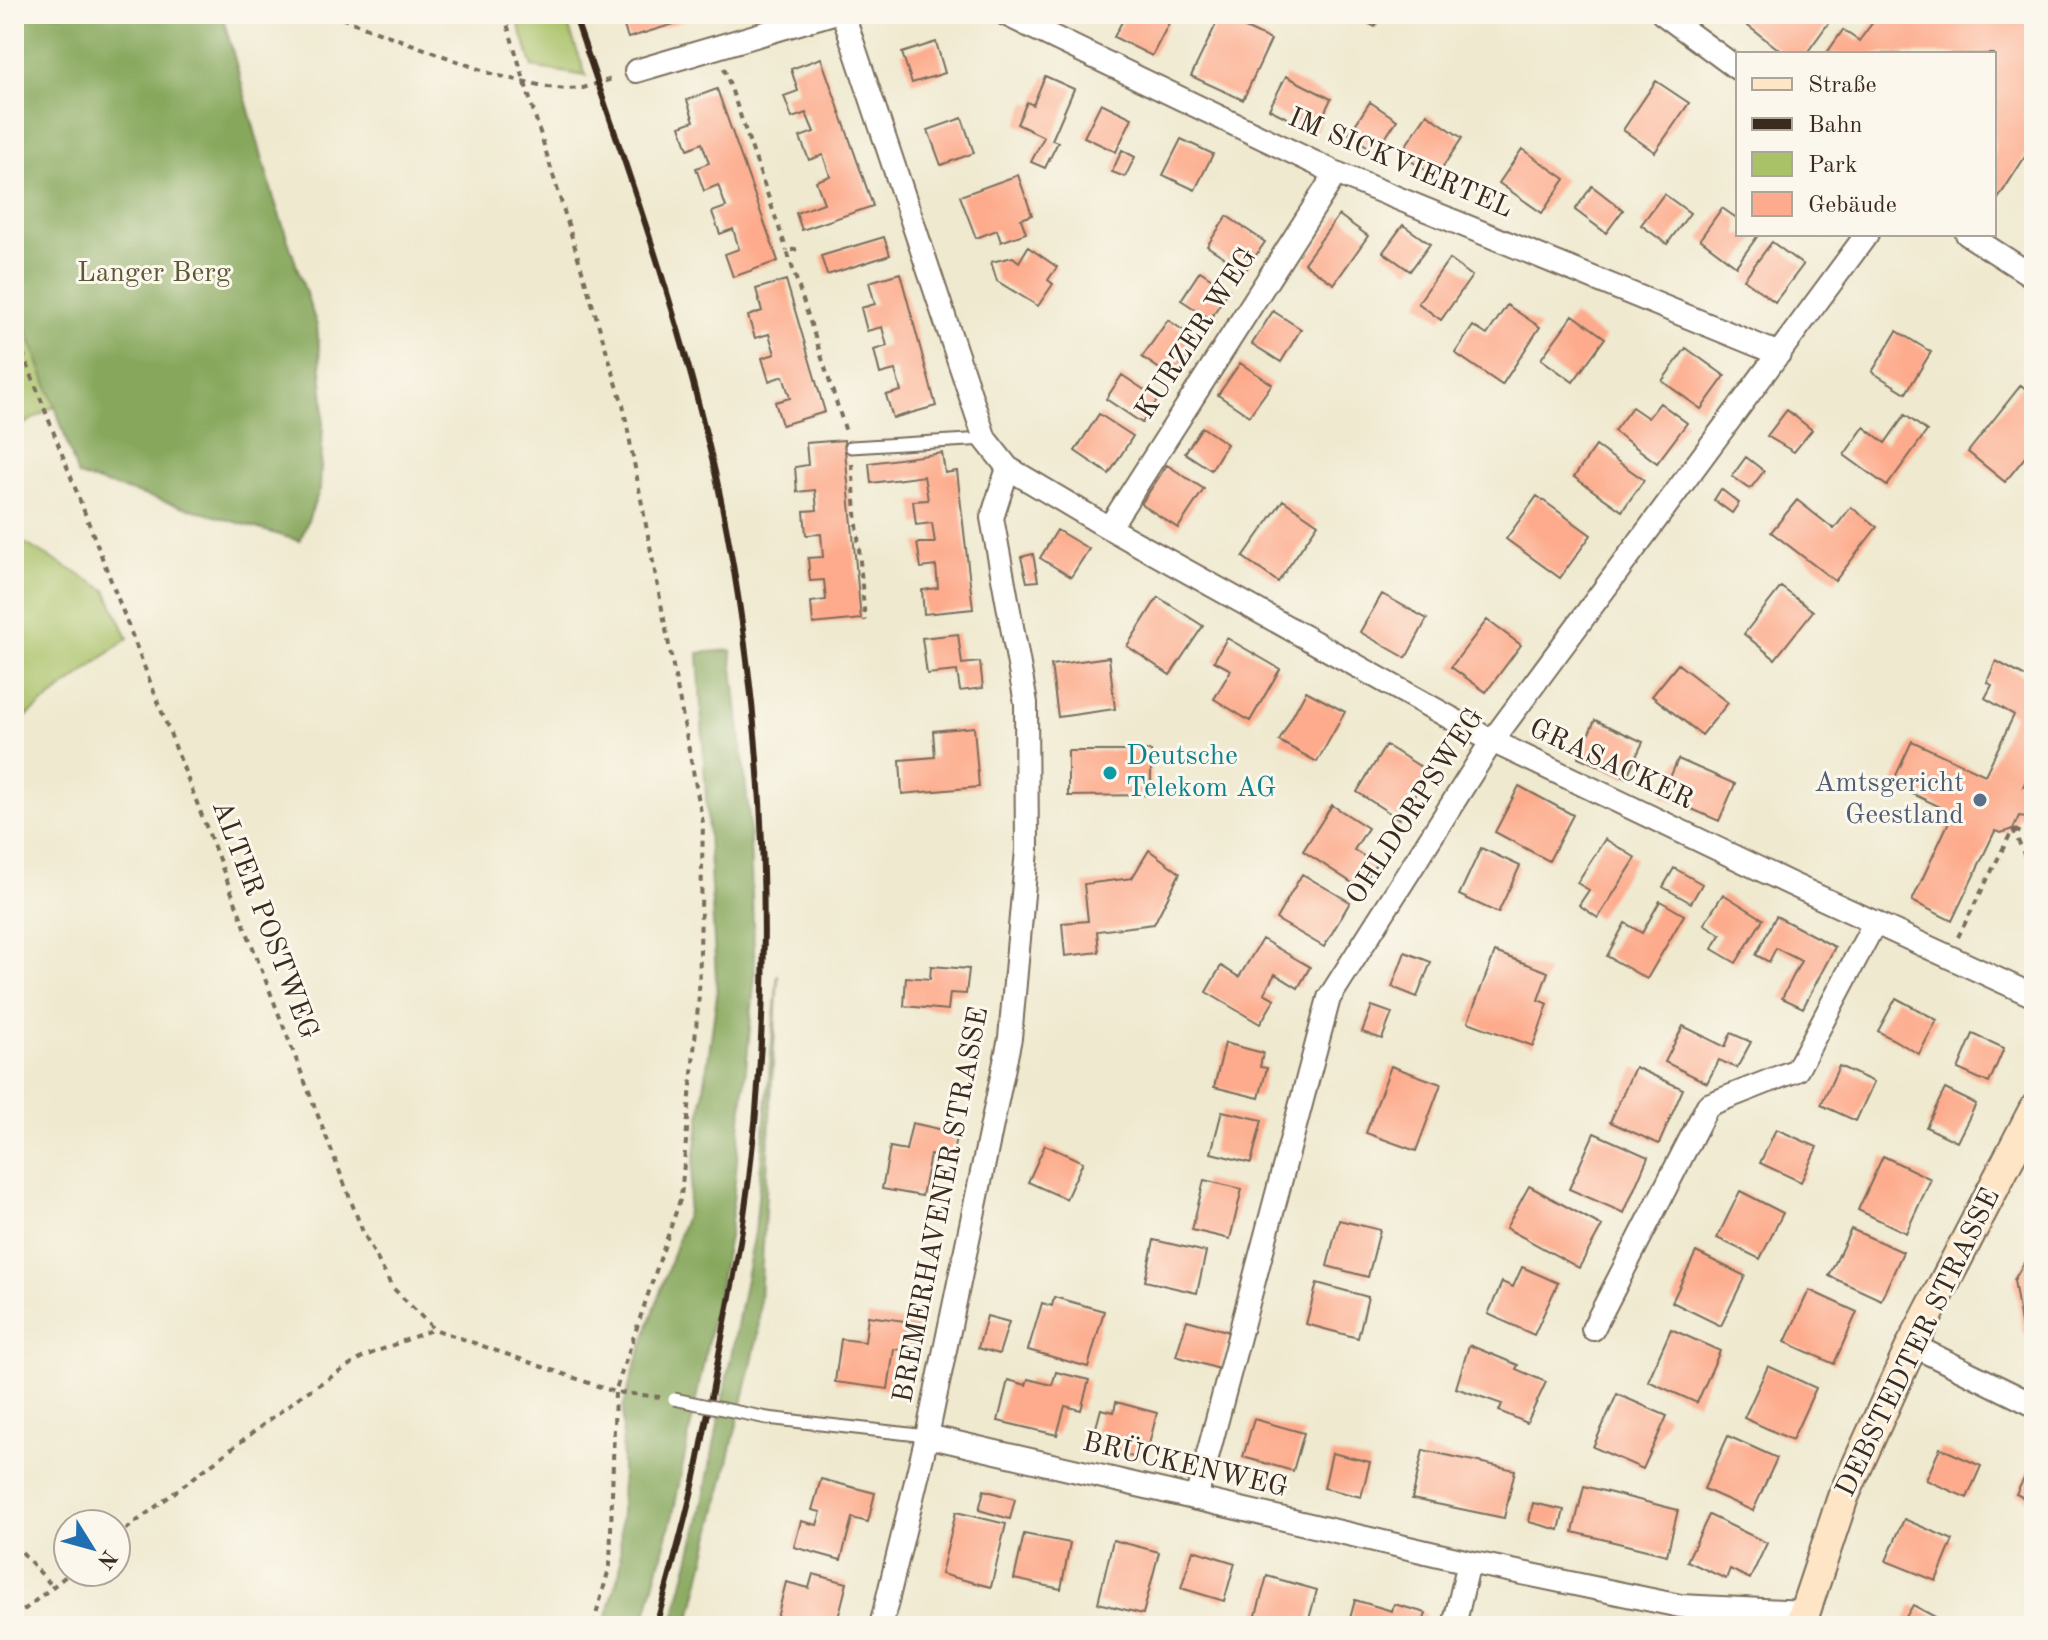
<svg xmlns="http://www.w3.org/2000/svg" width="2048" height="1640" font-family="'Old Standard TT',serif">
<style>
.green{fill:#a9c167;stroke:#727642;stroke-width:2}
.forest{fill:#86a75c;stroke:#60683d;stroke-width:2}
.building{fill:#fdab8c}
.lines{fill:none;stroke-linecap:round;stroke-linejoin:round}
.lane-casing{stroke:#7a6d5c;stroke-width:15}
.street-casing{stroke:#7a6d5c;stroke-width:26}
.secondary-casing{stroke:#7a6d5c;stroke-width:34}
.path{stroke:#7a6d5c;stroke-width:4;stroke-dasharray:6 6;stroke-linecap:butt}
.lane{stroke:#fff;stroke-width:11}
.street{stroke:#fff;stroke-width:22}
.secondary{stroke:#fde5c5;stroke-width:30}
.rail{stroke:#3b2a1e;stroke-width:6}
.lane-bridge-casing{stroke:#7a6d5c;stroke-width:15;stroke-linecap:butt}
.lane-bridge{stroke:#fff;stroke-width:11}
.culture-dot{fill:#0f9aa8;stroke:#fbf7ec;stroke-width:3}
.service-dot{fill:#5c6f8a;stroke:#fbf7ec;stroke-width:3}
.labels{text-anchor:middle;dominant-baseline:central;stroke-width:6;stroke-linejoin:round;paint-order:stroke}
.street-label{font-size:28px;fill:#3b2a1e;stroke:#fbf7ec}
.park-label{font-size:28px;fill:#5c5734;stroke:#fbf7ec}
.culture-label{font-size:28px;fill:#0d838f;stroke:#fbf7ec;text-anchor:start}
.service-label{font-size:28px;fill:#4e5e75;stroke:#fbf7ec;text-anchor:end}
</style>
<rect width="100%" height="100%" fill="#fbf7ec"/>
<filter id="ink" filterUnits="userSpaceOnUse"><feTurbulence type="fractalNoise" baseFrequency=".0125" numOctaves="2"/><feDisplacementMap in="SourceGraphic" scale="16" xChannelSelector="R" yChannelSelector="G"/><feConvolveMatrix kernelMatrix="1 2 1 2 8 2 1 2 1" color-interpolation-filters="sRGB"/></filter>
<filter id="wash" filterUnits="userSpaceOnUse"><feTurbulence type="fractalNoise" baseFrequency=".006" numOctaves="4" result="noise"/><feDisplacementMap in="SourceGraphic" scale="32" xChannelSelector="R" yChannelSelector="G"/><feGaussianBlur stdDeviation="1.8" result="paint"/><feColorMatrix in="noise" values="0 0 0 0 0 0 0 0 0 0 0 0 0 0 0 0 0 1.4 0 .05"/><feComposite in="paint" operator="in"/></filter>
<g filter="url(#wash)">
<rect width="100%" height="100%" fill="#efe9cf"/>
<!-- green -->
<path class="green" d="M515,14h49l22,62 -53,-9z
M14,295l41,111 -41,24z
M19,540l87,50 22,48 -114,88v-182z"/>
<!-- forest -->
<path class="forest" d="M14,14h208l52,185 43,127 7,76 -4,87 -20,52 -222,-65 -23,-70 -41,-111z
M731,650l18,166 6,160 -25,256 -57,282 -30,112h-39l16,-56 3,-162 8,-29 56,-167 30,-217 -19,-342z
M778,974l-20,362 -69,290h-17l28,-108 55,-286z"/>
<g id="blocks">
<!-- building -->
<path class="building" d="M643,14h59l1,1 -75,23 -6,-17z
M1126,14h25l18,9 -17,33 -38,-19z
M1351,14h31l-7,13z
M1732,14h103l-29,40h-21z
M1879,14h155v137l-4,-2 -36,56v-151h-168l17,-24 16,11z
M1220,16l51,24 -28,60 -52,-24z
M936,42l9,31 -33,10 -10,-30z
M821,58l52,148 -71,24 -6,-17 28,-10 -8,-22 14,-5 -7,-21 -14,5 -9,-23 14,-5 -8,-19 -14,5 -8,-22 14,-5 -7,-22z
M1045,76l29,13 -22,51 6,2 -13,26 -14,-6 13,-25 -27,-13 10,-22 6,3z
M1286,76l45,23 -16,33 -46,-23z
M1656,81l33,22 -34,49 -32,-22z
M717,89l61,172 -45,16 -8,-23 14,-5 -6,-20 -13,5 -8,-22 14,-5 -8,-22 -14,6 -8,-23 13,-5 -7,-20 -14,6 -8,-23 14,-5 -7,-21z
M1370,102l27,18 -21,32 -27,-18z
M1101,103l31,15 -16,34 -32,-15z
M1427,114l35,24 -26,39 -36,-23z
M962,118l12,35 -33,12 -13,-35z
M1181,139l32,15 -18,36 -32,-15z
M1522,149l43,30 -23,34 -43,-30z
M1122,150l13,7 -10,20 -13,-5z
M1018,175l14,40 -11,4 5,14 -25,9 -4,-12 -21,8 -16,-42z
M1592,186l31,24 -17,23 -31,-23z
M1664,194l26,19 -23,31 -26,-19z
M1722,208l16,11v15h21l-23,32 -36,-27z
M1339,215l29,21 -34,48 -30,-21z
M1227,216l38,26 -20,29 -38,-25z
M1403,225l27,19 -20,27 -27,-19z
M884,237l6,18 -63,20 -6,-19z
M1772,242l31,23 -28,37 -31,-23z
M1028,247l29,20 -9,13 5,4 -15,22 -41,-25 -6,-19 22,-5 6,5z
M1449,259l23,17 -31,44 -23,-17z
M1200,271l29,19 -19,29 -29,-19z
M900,273l36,133 -43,12 -7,-23 15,-4 -6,-21 -15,4 -6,-24 13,-4 -5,-19 -15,4 -6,-23 14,-4 -6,-22z
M786,280l39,132 -43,13 -7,-23 15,-4 -7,-22 -14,5 -7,-23 13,-4 -6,-20 -14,4 -7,-22 14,-5 -6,-22z
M1507,305l33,22 -38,58 -47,-32 18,-27 14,9z
M1273,311l28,18 -20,33 -29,-18z
M1573,315l32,23 -32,44 -32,-23z
M1168,320l31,21 -26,37 -31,-21z
M1897,331l34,21 -25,41 -34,-21z
M1686,348l39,28 -24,33 -39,-28z
M1240,363l32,21 -23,32 -31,-21z
M1122,375l36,24 -16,24 -36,-24z
M2021,385l13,11v50l-29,36 -37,-30z
M1660,403l27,20 -30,40 -43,-32 18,-24 16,11z
M1787,410l25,20 -18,22 -27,-16z
M1099,414l34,22 -24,38 -34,-23z
M1905,415l22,16 -40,55 -43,-31 20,-28 21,16z
M1202,427l25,17 -16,26 -26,-17z
M844,440l17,179 -48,5 -2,-22 15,-2 -2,-20 -14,1 -2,-23 15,-1 -2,-23 -15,1 -2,-24 13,-1 -2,-20 -18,2 -2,-25 13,-2 -2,-22z
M1596,446l48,34 -22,31 -48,-34z
M942,453l3,20 12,-2 16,138 -49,5 -2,-24 16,-2 -2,-22 -15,2 -4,-25h18l-3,-20 -16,2 -3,-24 15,-1 -4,-24 -53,7 -2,-20z
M1746,457l18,14 -14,18 -18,-13z
M1167,465l37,24 -26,39 -37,-24z
M1721,489l18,14 -7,10 -18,-13z
M1537,496l54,39 -31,43 -54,-39z
M1283,500l35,24 -40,58 -35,-25z
M1797,500l37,29 17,-22 26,20 -42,54 -64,-49z
M1057,530l32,19 -18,28 -31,-19z
M1033,554l5,27 -11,1 -6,-25z
M1781,587l32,24 -38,48 -31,-25z
M1382,594l45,25 -21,39 -46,-26z
M1158,597l45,29 -33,49 -43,-29z
M1487,620l34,25 -35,47 -35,-25z
M958,634l4,30 18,-2 3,26 -23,3 -3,-20 -30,3 -5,-36z
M1227,638l53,31 -30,52 -36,-22 17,-29 -17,-9z
M1109,657l6,52 -57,8 -7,-52z
M1996,661l37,20 -5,12 6,3v67l-11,24 11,-3v39l-8,-6 -7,-1 -6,13 -12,4 -6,-2 -43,90 -40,-20 41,-88 -61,-29 20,-43 73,34 29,-60 -29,-17 7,-13 -5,-3z
M1678,664l50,39 -26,32 -50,-39z
M1306,691l39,21 -28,50 -38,-21z
M1595,720l48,22 -17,36 -48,-21z
M974,727l5,60 -77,7 -2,-34 35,-3 -2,-26z
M1386,745l43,27 -30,47 -42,-27z
M1068,751h83v44l-83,1z
M1678,759l57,25 -16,37 -57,-25z
M1519,786l54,29 -24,46 -54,-29z
M1332,805l36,23 -14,22 22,14 -16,24 -57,-37z
M1605,839l31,19 -38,60 -19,-13 10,-15 -12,-7z
M1481,848l39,18 -22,47 -39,-18z
M1149,850l31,23 -26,51 -57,7 2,21 -34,4 -3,-33 26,-2 -4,-37 48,-6z
M1674,868l28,16 -11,19 -28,-16z
M1302,874l48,28 -26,45 -48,-28z
M1723,894l40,25 -27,44 -24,-14 9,-14 -17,-11z
M1660,901l24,14 -37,64 -40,-23 18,-33 17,10z
M1776,916l59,31 -32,61 -21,-10 19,-37 -25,-13 -7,14 -13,-7z
M1262,939l48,28 -12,21 -23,-14 -11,19 11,6 -15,25 -54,-32 15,-26 18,11z
M1405,952l26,10 -14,35 -25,-10z
M1495,952l53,20 -10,28 10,4 -15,42 -65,-24z
M931,966l38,3 -3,25 -16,-1 -2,17 -44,-4 2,-29 24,2z
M1896,998l41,22 -18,34 -41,-23z
M1372,1006l20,7 -10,26 -20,-7z
M1683,1026l42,21 6,-14 20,9 -14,26 -18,-8 -12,23 -42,-21z
M1973,1034l31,14 -15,35 -31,-14z
M1225,1043l38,10 -3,14 7,1 -8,30 -45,-11z
M1391,1066l50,18 -25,67 -50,-18z
M1839,1066l35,16 -18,39 -35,-16z
M1635,1067l48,22 -24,55 -49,-22z
M1945,1089l31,15 -19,38 -31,-15z
M1222,1111l40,9 -11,43 -40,-10z
M912,1123l45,10 -6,27 -21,-5 -8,41 -40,-7 8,-42 16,3z
M1776,1129l41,18 -16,35 -41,-19z
M1594,1133l54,24 -24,56 -55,-24z
M1045,1145l38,17 -17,37 -38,-17z
M1883,1156l48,23 -25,54 -48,-23z
M1204,1180l38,9 -12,50 -38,-9z
M1529,1186l73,40 -23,42 -73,-40z
M1740,1191l43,22 -23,46 -43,-21z
M1339,1220l41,10 -12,47 -41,-11z
M1851,1229l52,23 -22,48 -52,-24z
M1154,1240l52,12 -9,41 -52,-12z
M2034,1246v106l-12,-22 -8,-50z
M1696,1252l49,24 -24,50 -49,-24z
M1522,1267l36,16 -24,52 -46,-21 14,-32 11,5z
M1317,1283l51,14 -10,41 -52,-14z
M1809,1290l48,22 -23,52 -49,-22z
M1054,1297l50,14 -16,56 -60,-17 14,-47 10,3z
M868,1316l52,7 -4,29 -22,-3 -6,40 -53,-7 6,-43 24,3z
M987,1316l22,6 -10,32 -21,-6z
M1187,1320l43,12 -11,37 -43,-13z
M1671,1329l49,22 -23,52 -49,-22z
M1469,1345l49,20 -2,4 30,13 -19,41 -28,-12 3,-7 -46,-16z
M1768,1366l48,22 -24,52 -48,-22z
M1056,1372l33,8 -8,30 -16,-4 -8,29 -59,-14 10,-41 18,5 2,-6 24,6z
M1617,1394l50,22 -24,53 -50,-22z
M1116,1402l41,11 -12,47 -39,-10 4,-15 -15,-4 6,-22 13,3z
M1254,1419l50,14 -11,38 -50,-14z
M1728,1436l49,22 -24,53 -49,-22z
M1940,1448l41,18 -14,32 -41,-18z
M1423,1450l92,20 -11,48 -92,-19z
M1332,1453l38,9 -9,35 -37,-9z
M2034,1459v44l-18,-9z
M821,1479l54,14 -7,29 -16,-4 -11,42 -47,-13 7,-26 16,4 4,-13 -9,-2z
M1584,1486l94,24 -11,45 -94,-23z
M984,1490l31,9 -5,20 -31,-9z
M1533,1503l31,7 -5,20 -30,-8z
M956,1512l50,12 -15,63 -50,-13z
M1709,1515l58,28 -17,36 -20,-10 -4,10 -39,-18z
M1904,1519l49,21 -17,41 -50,-20z
M1024,1534l46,9 -9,46 -47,-10z
M1113,1540l46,12 -16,62 -45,-11z
M1193,1550l42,13 -11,38 -43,-13z
M813,1574l34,9 -11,43h-61l11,-44 23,6z
M1267,1576l50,14 -10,36h-54z
M1355,1600l37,11 2,-7 32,9 -4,13h-74z
M1913,1605l28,15 -4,6h-26l-8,-4z"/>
</g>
</g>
<g filter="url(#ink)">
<use href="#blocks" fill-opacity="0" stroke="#7a6d5c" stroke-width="2"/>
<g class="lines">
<!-- lane casing -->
<g class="lane-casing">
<path id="lane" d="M851,447l134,-8
M767,1418l160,18"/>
</g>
<!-- street casing -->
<g class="street-casing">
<path id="street" d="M843,14l142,425 23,29 101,60 383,213 299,143 243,112
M1005,14l331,159 443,181
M1663,14l75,55
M636,71l194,-57
M1967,234l67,43
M1109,528l227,-355
M1593,1329l115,-224 89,-35 78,-148
M1912,1345l122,60
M927,1436l542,126 211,44 124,6
M1196,1499l133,-501 163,-257 375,-507
M881,1626l46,-190 83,-398 17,-188 -1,-147 -34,-185 16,-50
M1454,1626l15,-64"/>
</g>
<!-- secondary casing -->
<g class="secondary-casing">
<path id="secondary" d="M1800,1626l43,-129 69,-152 122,-235"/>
</g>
<!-- path -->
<path class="path" d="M330,14l165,61 53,12 18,2 17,-1 32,-10
M504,14l119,391 80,418 -4,172 -18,202 -66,195 -5,173 -17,61
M706,14l4,11
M724,68l63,183
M797,249l-10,2 59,181
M14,330l349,902 29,55 42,42 181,63 45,5
M852,464l13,157
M2013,829l20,46
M2015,830l19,9
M1958,937l55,-108
M116,1537l186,-142 63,-39 69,-27
M14,1543l38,43
M14,1618l57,-46"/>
<!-- lane -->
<use href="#lane" class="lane"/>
<!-- street -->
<use href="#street" class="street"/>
<!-- secondary -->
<use href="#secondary" class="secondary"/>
<!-- rail -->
<path class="rail" d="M574,14c53,154 108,307 143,467 51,242 62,503 25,749 -5,32 -12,65 -18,97 -8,44 -16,87 -25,131 -11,56 -28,112 -43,168"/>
<!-- lane-bridge casing -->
<g class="lane-bridge-casing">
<path id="lane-bridge" d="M674,1399l93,19"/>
</g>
<!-- lane-bridge -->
<use href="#lane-bridge" class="lane-bridge"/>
</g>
</g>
<!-- markers -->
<circle class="culture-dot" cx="1110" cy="773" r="8"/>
<circle class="service-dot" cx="1980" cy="800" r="8"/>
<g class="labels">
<!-- street labels -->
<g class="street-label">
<text transform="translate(1400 164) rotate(23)">IM SICKVIERTEL</text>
<text transform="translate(1197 334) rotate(-57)">KURZER WEG</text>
<text transform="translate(1611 765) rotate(25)">GRASACKER</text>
<text transform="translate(1416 807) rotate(-57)">OHLDORPSWEG</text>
<text transform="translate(264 920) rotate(69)">ALTER POSTWEG</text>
<text transform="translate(942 1205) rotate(-79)">BREMERHAVENER STRASSE</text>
<text transform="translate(1919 1343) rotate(-64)">DEBSTEDTER STRASSE</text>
<text transform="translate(1185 1466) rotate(13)">BRÜCKENWEG</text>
</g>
<!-- park labels -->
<g class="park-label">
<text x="154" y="274">Langer Berg</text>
</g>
<!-- culture labels -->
<g class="culture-label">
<text x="1126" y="757">Deutsche<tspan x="1126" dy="32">Telekom AG</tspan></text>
</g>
<!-- service labels -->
<g class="service-label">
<text x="1964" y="784">Amtsgericht<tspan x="1964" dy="32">Geestland</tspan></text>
</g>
</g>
<!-- margin -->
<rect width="2048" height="1640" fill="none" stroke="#fbf7ec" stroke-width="48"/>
<!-- legend -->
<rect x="1736" y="52" width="260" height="184" fill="#fbf7ec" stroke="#aea59a" stroke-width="2"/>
<rect x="1752" y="78" width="40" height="12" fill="#fde5c5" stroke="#aea59a" stroke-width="2"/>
<text x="1808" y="92" font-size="24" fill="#3b2a1e">Straße</text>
<rect x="1752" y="118" width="40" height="12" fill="#3b2a1e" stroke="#aea59a" stroke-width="2"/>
<text x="1808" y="132" font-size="24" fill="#3b2a1e">Bahn</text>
<rect x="1752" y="152" width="40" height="24" fill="#a9c167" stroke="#aea59a" stroke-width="2"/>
<text x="1808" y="172" font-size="24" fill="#3b2a1e">Park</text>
<rect x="1752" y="192" width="40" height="24" fill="#fdab8c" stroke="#aea59a" stroke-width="2"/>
<text x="1808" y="212" font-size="24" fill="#3b2a1e">Gebäude</text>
<!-- north arrow -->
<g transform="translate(92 1548) rotate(127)"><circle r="38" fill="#fbf7ec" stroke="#aea59a" stroke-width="2"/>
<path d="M0-6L14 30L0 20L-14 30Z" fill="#1f6fb2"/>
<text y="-12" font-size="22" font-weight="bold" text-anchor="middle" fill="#3b2a1e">N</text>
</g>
</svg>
